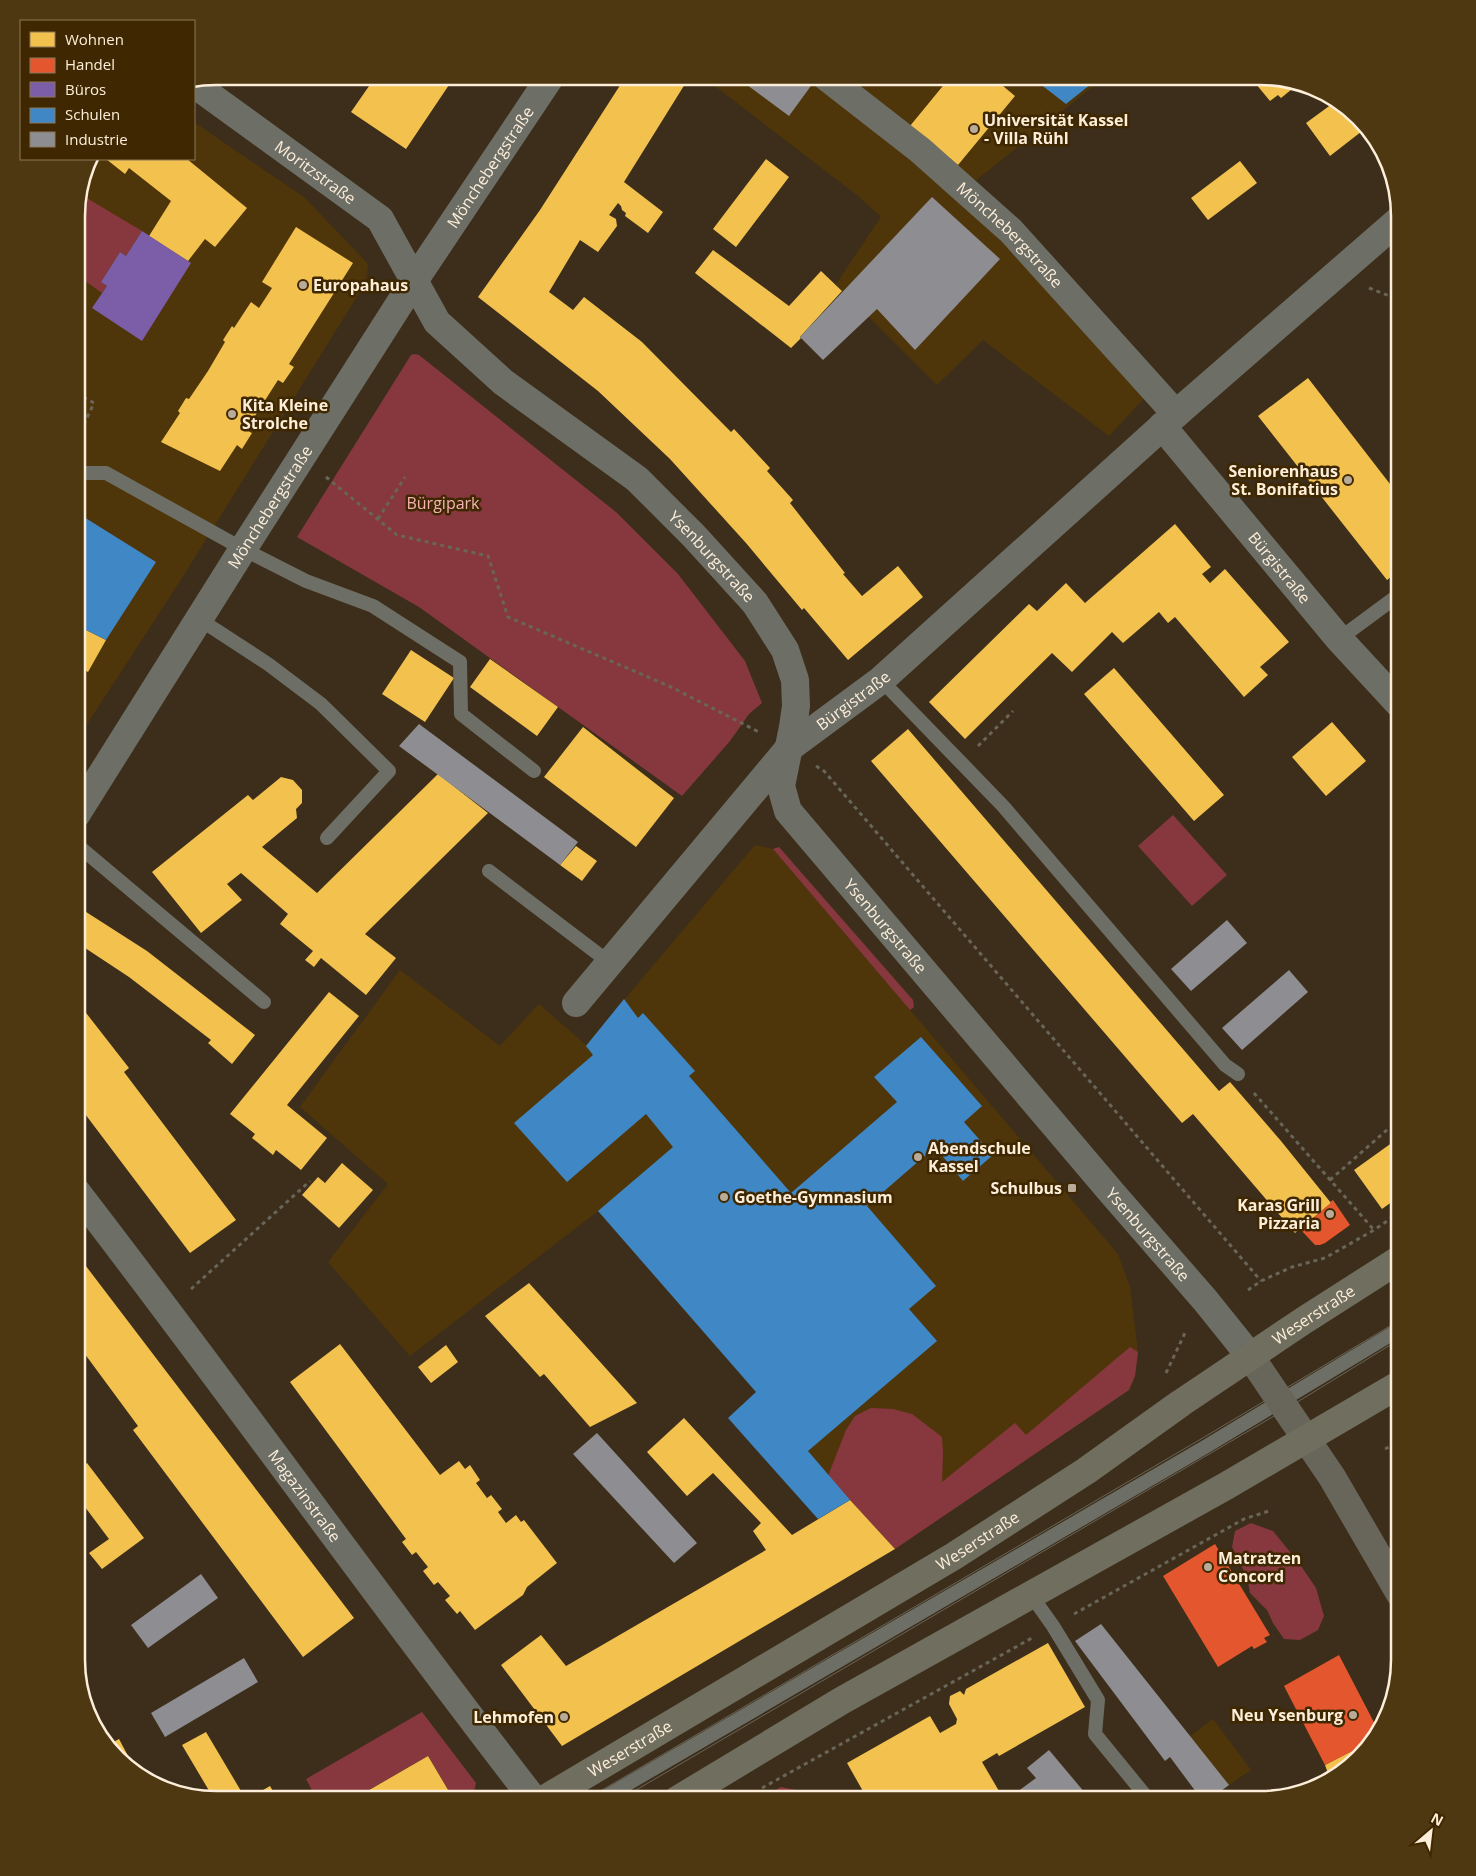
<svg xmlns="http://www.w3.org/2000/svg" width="1476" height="1876" font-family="'Open Sans',sans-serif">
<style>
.built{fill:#4f360a}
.green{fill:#86383e}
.homes{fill:#f2c14e}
.shops{fill:#e4572e}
.offices{fill:#7b5ea7}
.schools{fill:#3f88c5}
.industry{fill:#8d8d92}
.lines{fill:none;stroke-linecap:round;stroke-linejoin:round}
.path{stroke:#696559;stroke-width:3;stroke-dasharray:4 4;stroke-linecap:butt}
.service{stroke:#6d6f66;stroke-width:14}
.minor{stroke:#6d6f66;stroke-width:28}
.secondary{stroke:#68665a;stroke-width:28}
.primary{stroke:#6f6e5f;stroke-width:28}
.tram{stroke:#6a6559;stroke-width:1}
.poi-dot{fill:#b9ab97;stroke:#3f2801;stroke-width:2}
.labels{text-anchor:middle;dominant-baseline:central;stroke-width:5;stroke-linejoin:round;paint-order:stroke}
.poi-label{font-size:16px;font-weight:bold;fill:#fdeeda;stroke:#3f2801;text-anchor:start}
.street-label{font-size:16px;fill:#fdeeda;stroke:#3f2801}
.park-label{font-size:16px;fill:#f5b3b6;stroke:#3f2801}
.rim{fill:none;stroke:#fdeeda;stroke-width:2.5}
</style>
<rect width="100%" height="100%" fill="#3c2e1a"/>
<!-- built -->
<path class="built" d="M702,76h110l104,84 94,90 137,145 -38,41 -126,-96 -46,45 -101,-101 45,-67 -23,-21z
M842,76h264l-132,106z
M194,122l111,76 63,66 -2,18 -184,296 -106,163 1,-535 12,-47h105z
M755,845l18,4 345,405 12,33 8,65 -3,24 -6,14 -234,159 -45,-49 -252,-289 -188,145 -82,-94 60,-78 -88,-77 100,-137 100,76 39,-42 47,41z
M1213,1719l38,51 -22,15 -39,-49z"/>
<!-- green -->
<path class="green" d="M80,194l62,37 -16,25 -6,-4 -19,30 6,4 -5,7 -25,-18v-69z
M415,354l4,1 197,157 62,62 67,87 17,42 -13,11 -19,27 -48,55 -263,-189 -122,-70 114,-182z
M1173,815l54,60 -35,31 -54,-60z
M779,847l134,153 1,7 -4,3 -137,-161z
M1130,1347l8,5 -3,24 -6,14 -234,159 -45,-49 -7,-3 -17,-16 20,-51 9,-14 16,-8 22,1 19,5 30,23 1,16 -1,29 73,-59 11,12z
M1251,1523l22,8 26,32 17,25 8,28 -6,14 -18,10 -16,-1 -11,-16 -6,-13 -17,-17 -3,-16 -15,-30 3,-16z
M422,1712l54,71 -2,9 -7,8h-13l-26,-44 -76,44h-35l-11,-21z
M781,1787l60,12 -84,1z"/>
<!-- homes -->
<path class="homes" d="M376,76h79l-49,73 -55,-37z
M626,76h64l-66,106 39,30 -15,21 -23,-17 1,-3 -4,-3 -1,-4 -3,-3 -9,12 7,4 1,7 -19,26 -18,-12 -31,52 24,18 11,-13 58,45 89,90 3,-3 36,39 -3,3 26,29 -3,3 55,70 -2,1 19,22 36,-30 25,31 -75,63 -44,-52 -2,2 -56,-67 -76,-84 -72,-68 -120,-94 62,-87z
M951,76h40l24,20 -57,69 -48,-39z
M1253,77h16l28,8 -16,13 -3,-3 -8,6 -19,-23z
M1336,101l30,27 -36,28 -24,-33z
M106,159h81l60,49 -32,39 -10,-8 -17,22 -39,-25 22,-35 -42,-33 -4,6z
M766,159l23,18 -53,70 -23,-18z
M1240,161l17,22 -49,37 -17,-22z
M296,227l57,36 -64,101 5,3 -11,16 -5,-3 -32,50 6,3 -10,16 -5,-4 -17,26 -59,-29 19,-29 -2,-2 8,-13 3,1 19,-28 17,-29 -2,-2 9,-14 2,2 17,-26 8,6 13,-20 -10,-6z
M713,250l76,56 32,-35 21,20 -42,46 1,1 -10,10 -96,-75z
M1308,378l82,106 10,-8v94l-13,10 -129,-164z
M1175,524l36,43 -9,7 8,9 15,-14 64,73 -29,25 8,8 -24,22 -69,-80 -7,6 -9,-11 -36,31 -11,-11 -40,40 -20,-19 -87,86 -36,-37 100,-98 8,7 29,-28 19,20z
M76,625l30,15 -18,32 -6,-3 -6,10z
M411,650l43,28 -29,44 -43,-28z
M490,659l68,48 -21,29 -67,-49z
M1114,668l110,127 -30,26 -110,-127z
M1332,722l34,39 -40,35 -34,-39z
M583,727l91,71 -38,49 -92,-70z
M908,729l311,362 11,-9 51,59 50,62 -36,30 -102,-119 -11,9 -311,-362z
M438,774l50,39 -123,121 31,24 -30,37 -45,-37 -7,9 -9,-7 8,-9 -33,-27 8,-10 -47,-41 -14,11 15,16 -41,33 -49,-61 96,-77 5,5 28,-23 12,3 9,10v13l-6,6 1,9 -35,29 55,46z
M576,846l21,15 -15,20 -22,-16z
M83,910l64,41 108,84 -23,29 -24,-21 3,-3 -82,-63 -53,-35v-23z
M329,992l30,24 -72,89 40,33 -26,32 -25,-20 -3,5 -21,-17 3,-4 -25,-20z
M76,1000l53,68 -5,4 112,148 -46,33 -114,-151z
M1400,1137v59l-18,13 -28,-39z
M342,1163l31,27 -34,38 -37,-33 16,-18 7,6z
M76,1253l278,365 -51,39 -170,-227 5,-4 -62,-84z
M529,1283l55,61 53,59 -47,24 -46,-53 -4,3 -55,-61z
M340,1344l100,131 19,-14 6,8 5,-4 10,15 -4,3 11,15 4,-3 11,14 -4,3 8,11 10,-8 5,7 3,-2 33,43 -30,24 -4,8 -48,35 -15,-19 -3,3 -12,-14 5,-4 -12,-14 -4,3 -11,-14 5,-4 -12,-15 -4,3 -10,-13 4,-3 -116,-157z
M446,1345l12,17 -27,21 -13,-16z
M684,1418l108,117 58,-35 45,49 -333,197 -61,-81 40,-30 25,31 200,-116 -13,-19 8,-8 -48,-50 -26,23 -40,-44z
M87,1463l57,75 -42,31 -13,-16 20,-14 -33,-44v-24z
M1048,1643l37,64 -86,49 -2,-3 -15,9 17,29 -16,9h-47l-1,-3 -4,3h-63l-21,-37 83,-47 10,17 16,-9 1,-5 -8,-15 1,-8 10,-5 4,4 2,-6z
M206,1732l35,59 -16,9 -11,-1 -32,-54z
M119,1739l15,28 -2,1 -24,-23z
M1369,1742l-31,34 -8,3 -5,-14z
M428,1756l26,44h-102z
M270,1786l8,14h-32z"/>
<!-- shops -->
<path class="shops" d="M1333,1200l17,25 -25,18 -5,2h-5l-15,-16 31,-26 -1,-1z
M1215,1544l55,91 -6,3 3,4 -13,7 -2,-3 -34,21 -55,-91z
M1339,1655l40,77 -9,10 -45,23 -41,-79z"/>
<!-- offices -->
<path class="offices" d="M142,231l49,32 -49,78 -50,-33 15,-22 -6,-4 19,-30 6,4z"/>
<!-- schools -->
<path class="schools" d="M1030,76h71l-35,28z
M79,514l77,48 -50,78 -30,-15v-78l5,-7 -5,-2 1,-19z
M624,999l14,19 5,-5 52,58 -6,5 102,117 106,-91 -23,-25 47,-40 61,69 -18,16 29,33 -30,26 -28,-34 -68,59 69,80 -27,23 28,32 -129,110 42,49 -32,19 -90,-101 28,-26 -158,-181 75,-64 -27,-33 -79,68 -53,-59 79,-68 -7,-9z"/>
<!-- industry -->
<path class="industry" d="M735,76h78l3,3 -27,37z
M932,197l68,62 -85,91 -38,-41 -54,51 -23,-23z
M419,724l159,118 -18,23 -161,-119z
M1227,920l20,23 -56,48 -20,-22z
M1289,970l19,22 -66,58 -20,-22z
M597,1433l100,110 -23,20 -101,-109z
M201,1574l17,24 -70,50 -17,-23z
M1101,1624l128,161 -20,15h-7l-32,-43 -5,4 -90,-120z
M244,1658l14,24 -93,55 -14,-24z
M1049,1750l42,50h-75l-3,-5 23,-17 -9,-10z"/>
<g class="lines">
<!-- path -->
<path class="path" d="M1369,288l31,12
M77,439l17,-36 -17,-9
M326,477l71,58 91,21 20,61 161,69 90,46
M378,519l27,-42
M978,746l35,-35
M816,766l8,5 437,510
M1254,1093l120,137
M1330,1180l58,-51
M191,1289l119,-108
M1248,1290l13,-9 31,-14 33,-9 49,-28 26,-18
M1166,1373l19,-40
M1385,1449l12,-6 3,-5
M1074,1614l170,-95 25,-8
M762,1788l270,-150"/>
<!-- service -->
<path class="service" d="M77,473h29l137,76 63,32 67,25 87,56 1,52 73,57
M199,619l69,45 53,40 68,67 -62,67
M1339,639l61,-45
M881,680l122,126 222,259 13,9
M76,844l188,158
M489,871l121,92
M1031,1595l22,31 45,74 -3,34 54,66
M600,1800l605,-353 195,-118"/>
<!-- minor -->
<g class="minor">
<path id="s1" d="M825,76l95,74 91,81 165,183"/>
<path id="s2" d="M194,84l186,135 57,103 66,60 134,97 57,57 61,67 30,47 10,30 1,26 -3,21 -12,59 7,25 324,382 93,107 45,56"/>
<path id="s3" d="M1162,426l177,213 61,66"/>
<path id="s4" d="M76,815l167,-266 171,-268 137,-205"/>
<path id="s5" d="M576,1003l213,-255 92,-68 295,-266 224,-195"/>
<path id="s6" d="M76,1191c155,201 302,408 458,609"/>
</g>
<!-- secondary -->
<path class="secondary" d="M1250,1356l82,121 68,117"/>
<!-- primary -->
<g class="primary">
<path id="s7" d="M543,1800l411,-244 132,-85 95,-68 122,-82 97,-62"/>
<path d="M677,1800l164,-99 385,-215 174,-102"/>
</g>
<!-- tram -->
<path class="tram" d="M585,1800l616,-361 199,-119
M619,1800l667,-391 114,-70"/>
</g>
<!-- markers -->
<g class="poi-dot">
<circle cx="974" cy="129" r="5"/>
<circle cx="303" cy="285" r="5"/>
<circle cx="232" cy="414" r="5"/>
<circle cx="1348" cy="480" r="5"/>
<circle cx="918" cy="1157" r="5"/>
<rect x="1067" y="1183" width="10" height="10" rx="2.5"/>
<circle cx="724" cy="1197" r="5"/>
<circle cx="1330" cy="1214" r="5"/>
<circle cx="1208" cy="1567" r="5"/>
<circle cx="1353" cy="1715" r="5"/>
<circle cx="564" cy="1717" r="5"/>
</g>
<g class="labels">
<!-- poi labels -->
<g class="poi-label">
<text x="984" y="120">Universität Kassel<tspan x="984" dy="18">- Villa Rühl</tspan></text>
<text x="313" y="285">Europahaus</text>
<text x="242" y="405">Kita Kleine<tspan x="242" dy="18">Strolche</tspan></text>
<text x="1338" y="471" text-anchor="end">Seniorenhaus<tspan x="1338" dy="18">St. Bonifatius</tspan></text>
<text x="928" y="1148">Abendschule<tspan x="928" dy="18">Kassel</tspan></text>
<text x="1062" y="1188" text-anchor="end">Schulbus</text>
<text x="734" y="1197">Goethe-Gymnasium</text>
<text x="1320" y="1205" text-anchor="end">Karas Grill<tspan x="1320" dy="18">Pizzaria</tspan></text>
<text x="1218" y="1558">Matratzen<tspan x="1218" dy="18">Concord</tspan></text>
<text x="1343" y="1715" text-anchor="end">Neu Ysenburg</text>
<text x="554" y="1717" text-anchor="end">Lehmofen</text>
</g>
<!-- street labels -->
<g class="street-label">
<text stroke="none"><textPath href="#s4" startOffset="769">Mönchebergstraße</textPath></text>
<text stroke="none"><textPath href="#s2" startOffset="150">Moritzstraße</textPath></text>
<text stroke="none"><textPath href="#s1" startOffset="244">Mönchebergstraße</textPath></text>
<text stroke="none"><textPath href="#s4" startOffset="364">Mönchebergstraße</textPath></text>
<text stroke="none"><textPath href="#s2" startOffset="710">Ysenburgstraße</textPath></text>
<text stroke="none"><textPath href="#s3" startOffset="184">Bürgistraße</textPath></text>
<text stroke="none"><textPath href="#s5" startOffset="412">Bürgistraße</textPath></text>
<text stroke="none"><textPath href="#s2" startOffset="1145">Ysenburgstraße</textPath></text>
<text stroke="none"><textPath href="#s2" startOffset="1550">Ysenburgstraße</textPath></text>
<text stroke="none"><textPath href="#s7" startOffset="911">Weserstraße</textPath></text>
<text stroke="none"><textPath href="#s6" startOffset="381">Magazinstraße</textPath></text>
<text stroke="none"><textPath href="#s7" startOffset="506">Weserstraße</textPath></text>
<text stroke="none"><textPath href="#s7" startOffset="101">Weserstraße</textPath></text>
</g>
<!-- park labels -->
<g class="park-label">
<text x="443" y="503">Bürgipark</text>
</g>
</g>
<!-- crop -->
<path d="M0 0H1476V1876H0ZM216 85H1260A131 131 0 0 1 1391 216V1660A131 131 0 0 1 1260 1791H216A131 131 0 0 1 85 1660V216A131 131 0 0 1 216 85Z" fill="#4e3812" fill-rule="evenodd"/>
<path class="rim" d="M216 85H1260A131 131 0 0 1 1391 216V1660A131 131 0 0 1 1260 1791H216A131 131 0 0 1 85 1660V216A131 131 0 0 1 216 85Z"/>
<!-- legend -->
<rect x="20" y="20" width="175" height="140" fill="#3f2801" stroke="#8b7758"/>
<rect x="30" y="32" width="25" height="15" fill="#f2c14e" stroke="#8b7758"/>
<text x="65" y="45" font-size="15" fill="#fdeeda">Wohnen</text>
<rect x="30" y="58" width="25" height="15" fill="#e4572e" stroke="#8b7758"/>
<text x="65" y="70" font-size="15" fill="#fdeeda">Handel</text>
<rect x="30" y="82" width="25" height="15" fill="#7b5ea7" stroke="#8b7758"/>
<text x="65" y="95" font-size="15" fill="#fdeeda">Büros</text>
<rect x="30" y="108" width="25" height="15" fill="#3f88c5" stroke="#8b7758"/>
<text x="65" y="120" font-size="15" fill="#fdeeda">Schulen</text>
<rect x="30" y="132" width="25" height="15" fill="#8d8d92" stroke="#8b7758"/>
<text x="65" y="145" font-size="15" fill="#fdeeda">Industrie</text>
<!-- north arrow -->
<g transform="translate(1431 1831) rotate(28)" stroke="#3f2801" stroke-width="4" paint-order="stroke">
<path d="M0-4L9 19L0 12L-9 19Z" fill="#fdeeda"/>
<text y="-8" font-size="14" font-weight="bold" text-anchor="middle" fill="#fdeeda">N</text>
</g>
</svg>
